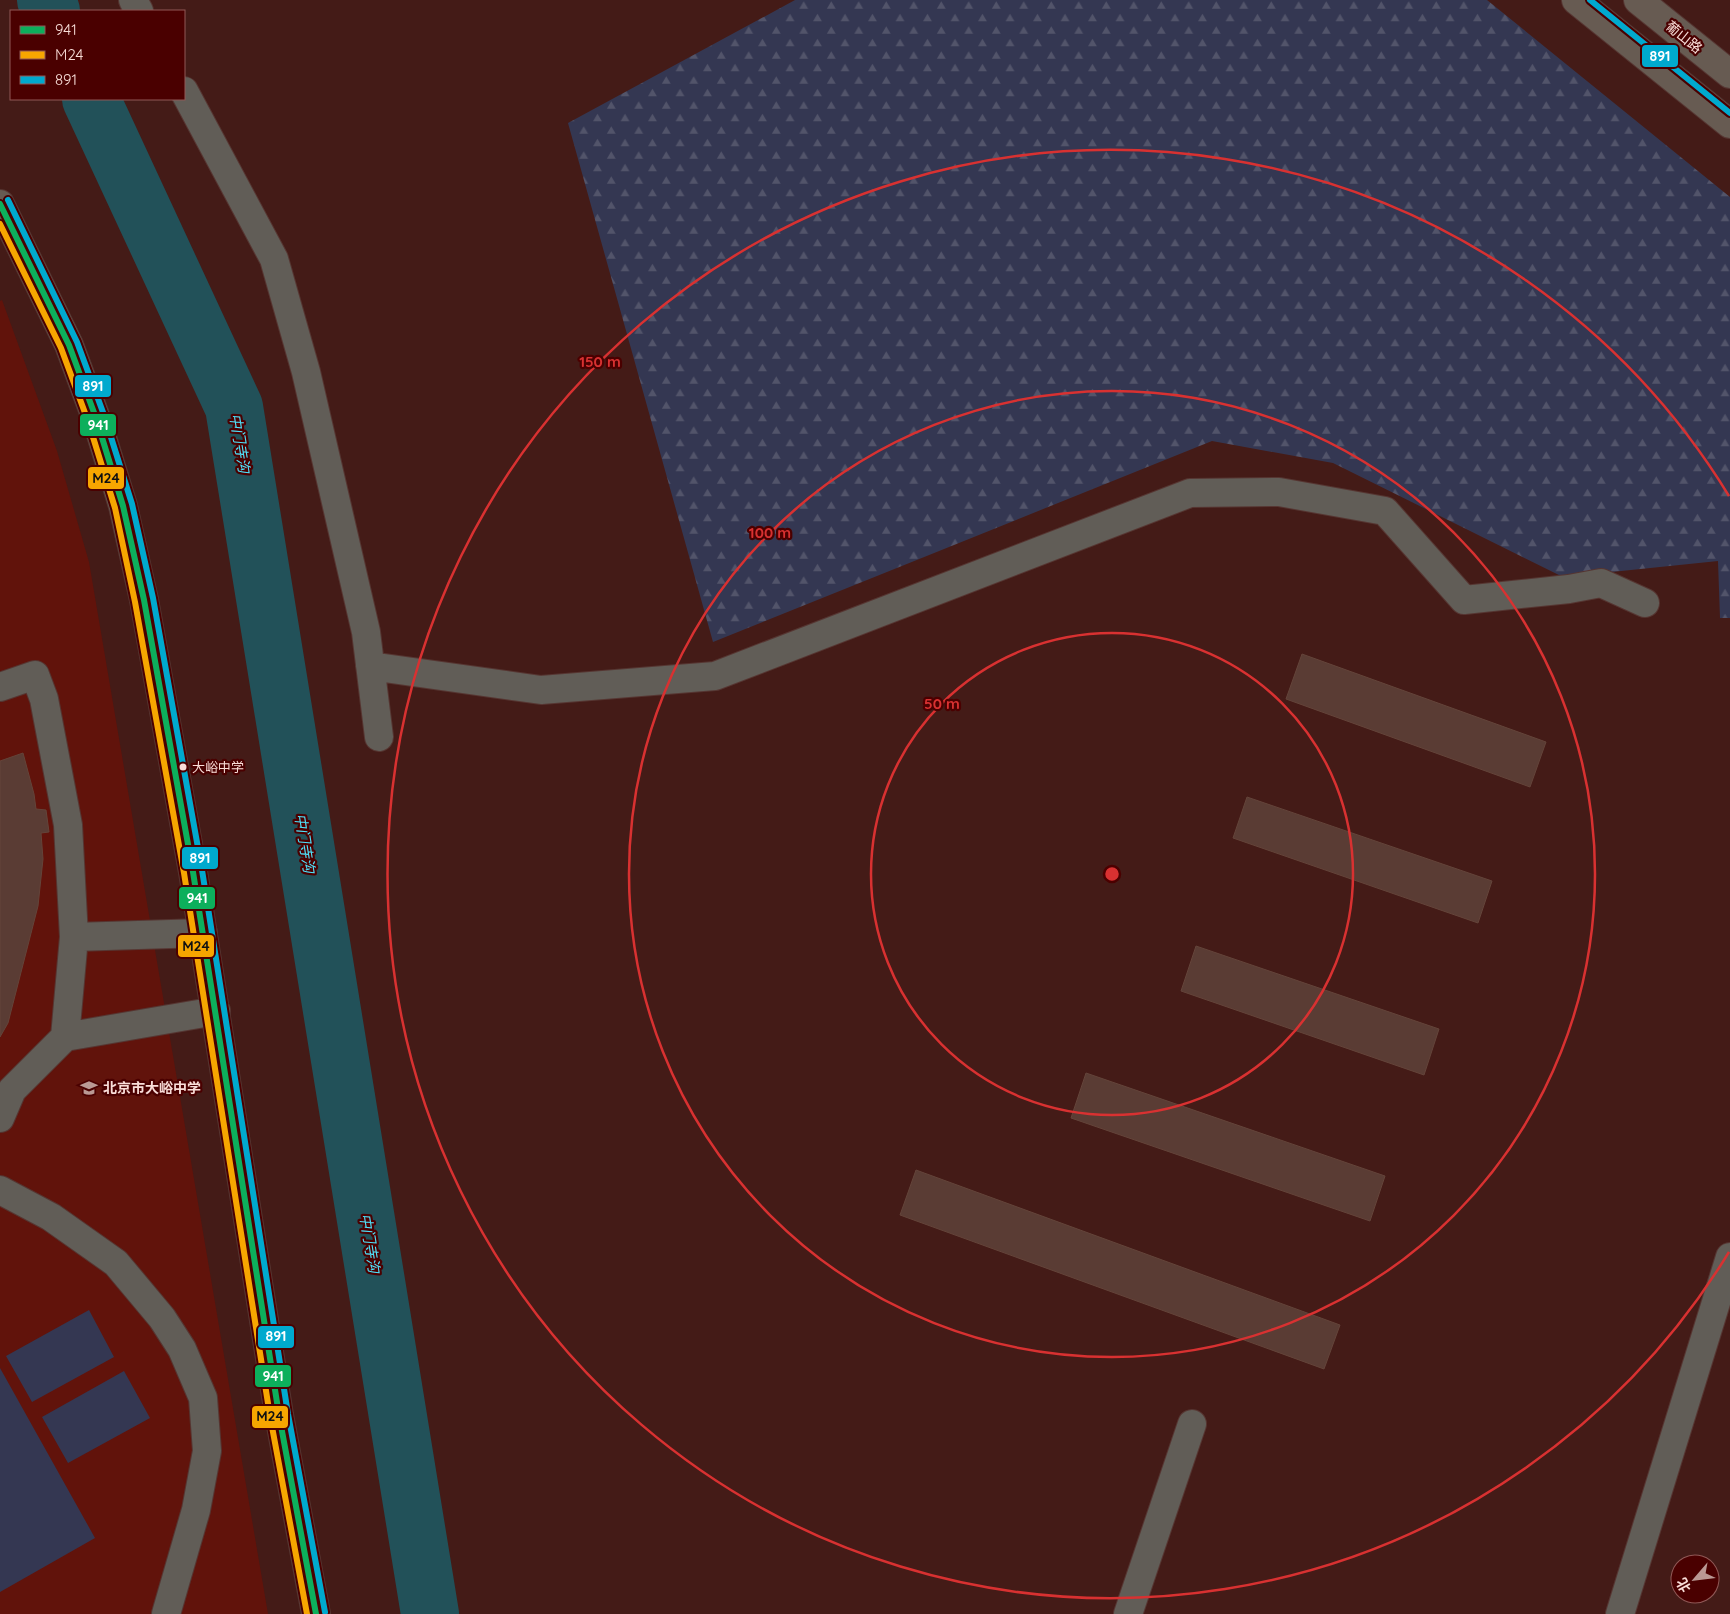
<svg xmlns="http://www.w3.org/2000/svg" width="1730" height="1614" font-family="Quicksand,'Noto Sans SC',sans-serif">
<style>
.built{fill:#61130b}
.forest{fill:url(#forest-firs)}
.garden{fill:#343752}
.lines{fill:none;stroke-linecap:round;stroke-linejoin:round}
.river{stroke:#225159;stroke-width:58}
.building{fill:#5a3c34;stroke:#64443a}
.minor-casing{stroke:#563632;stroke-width:30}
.major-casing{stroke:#563632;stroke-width:30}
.minor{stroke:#615d57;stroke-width:28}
.major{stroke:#675b52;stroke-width:28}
.bus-1-casing{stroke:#4a0000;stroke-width:10}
.bus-2-casing{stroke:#4a0000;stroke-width:10}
.bus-3-casing{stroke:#4a0000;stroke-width:10}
.bus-1{stroke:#0daf5c;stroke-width:6}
.bus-2{stroke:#f7a600;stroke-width:6}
.bus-3{stroke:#00a9ce;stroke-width:6}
.ring{fill:none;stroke:#d83131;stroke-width:2.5}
.bus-dot{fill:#f9ddd8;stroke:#4a0000;stroke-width:2}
.labels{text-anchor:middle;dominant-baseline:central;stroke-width:4.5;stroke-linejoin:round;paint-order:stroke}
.bus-label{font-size:13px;fill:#f9ddd8;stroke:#4a0000;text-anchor:start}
.street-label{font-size:14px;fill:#f9ddd8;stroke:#4a0000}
.poi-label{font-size:14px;font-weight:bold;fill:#f9ddd8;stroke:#4a0000;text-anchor:start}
.water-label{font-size:15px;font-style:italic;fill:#4fe4fd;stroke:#4a0000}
.centre{fill:#d83131;stroke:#4a0000;stroke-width:2.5}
.ring-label{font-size:15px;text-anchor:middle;font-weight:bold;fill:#d83131;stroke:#4a0000;stroke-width:4.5;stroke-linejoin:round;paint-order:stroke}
.line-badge{stroke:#4a0000;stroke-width:2}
.badge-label{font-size:14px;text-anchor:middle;font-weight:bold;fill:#fff}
.pale-badge-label{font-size:14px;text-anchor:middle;font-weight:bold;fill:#111}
</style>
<defs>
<pattern id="forest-firs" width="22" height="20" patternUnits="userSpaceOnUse" patternTransform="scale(1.25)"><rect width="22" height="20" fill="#343752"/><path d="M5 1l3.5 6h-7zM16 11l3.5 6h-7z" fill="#52546a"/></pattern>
</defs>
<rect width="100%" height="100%" fill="#441b17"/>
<!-- built -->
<path class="built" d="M2,300l55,151 32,111 179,1052h-268v-1313z"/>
<!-- forest -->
<path class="forest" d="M795,0h692l243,197v421h-10l-2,-57 -155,16 -230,-114 -121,-22 -499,201 -145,-519z"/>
<!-- garden -->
<path class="garden" d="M89,1310l25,47 -82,45 -26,-46z
M0,1368l95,170 -95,54z
M124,1371l26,47 -82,45 -26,-46z"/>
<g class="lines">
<!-- river -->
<path class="river" d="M46,0l5,11
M91,99l143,308 196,1207"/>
</g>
<!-- building -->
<path class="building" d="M1302,654l244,88 -16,45 -244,-88z
M23,753l11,41 2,15 10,1 3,22 -8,1 2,26 -5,47 -30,117 -8,14v-276z
M1247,797l245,84 -14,42 -245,-85z
M1196,946l243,83 -15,46 -243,-84z
M1086,1073l299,103 -15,45 -299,-103z
M916,1170l424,155 -16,44 -424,-154z"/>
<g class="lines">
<!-- minor casing -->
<g class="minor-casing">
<path id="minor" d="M133,0l6,11
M184,91l90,168 32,113 60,260 13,105
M370,666l171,24 174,-14 475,-183 89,-1 106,19 79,89 105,-11 32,-6 44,20
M0,687l35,-12 9,24 24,126 6,112 -9,100
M74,937l129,-4
M0,1118l12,-28 53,-53 151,-26
M0,1190l51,27 65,46 46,55 20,31 21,49 4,53 -11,59 -30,104
M1128,1614l64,-190
M1620,1614l110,-357"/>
</g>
<!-- major casing -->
<g class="major-casing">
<path id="major" d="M1576,0l154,124
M1638,0l92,74
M0,204l69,141 27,73 27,88 21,94 49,272 86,543 37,199"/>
</g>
<!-- minor -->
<use href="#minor" class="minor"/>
<!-- major -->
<use href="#major" class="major"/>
<!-- bus-1 casing -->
<g class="bus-1-casing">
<path id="bus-1" d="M0,204l69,141 27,73 27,88 21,94 49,272 86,543 37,199"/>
</g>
<!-- bus-2 casing -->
<g class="bus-2-casing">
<path id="bus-2" d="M0,224l61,124 27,73 27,87 20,94 49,271 86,543 37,198"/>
</g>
<!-- bus-3 casing -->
<g class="bus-3-casing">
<path id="bus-3" d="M1590,0l140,113
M8,200l69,142 27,73 28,89 21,94 49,272 86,544 37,198"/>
</g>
<!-- bus-1 -->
<use href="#bus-1" class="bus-1"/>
<!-- bus-2 -->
<use href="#bus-2" class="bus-2"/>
<!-- bus-3 -->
<use href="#bus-3" class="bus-3"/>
</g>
<!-- distance rings -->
<g class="ring">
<circle cx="1112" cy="874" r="241"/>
<circle cx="1112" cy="874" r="483"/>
<path d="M1729 1252A724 724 0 1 1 1729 496"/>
</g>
<!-- icons -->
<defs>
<g id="school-bare" transform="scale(1.35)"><path d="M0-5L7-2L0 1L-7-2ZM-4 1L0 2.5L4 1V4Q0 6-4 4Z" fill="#ba9994" stroke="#4a0000" stroke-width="2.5" paint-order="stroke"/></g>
</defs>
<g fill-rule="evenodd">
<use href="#school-bare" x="89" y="1088"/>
</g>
<!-- markers -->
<circle class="bus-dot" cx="183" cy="767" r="4.5"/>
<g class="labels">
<!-- bus labels -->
<g class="bus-label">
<text x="192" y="767">大峪中学</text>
</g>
<!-- street labels -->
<g class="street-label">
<text transform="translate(1684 37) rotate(39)">葡山路</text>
</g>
<!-- poi labels -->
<g class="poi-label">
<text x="103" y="1088">北京市大峪中学</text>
</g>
<!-- water labels -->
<g class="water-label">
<text transform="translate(240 443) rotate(81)">中门寺沟</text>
<text transform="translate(305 843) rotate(81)">中门寺沟</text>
<text transform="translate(370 1243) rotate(81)">中门寺沟</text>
</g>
</g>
<circle cx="1112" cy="874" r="8" class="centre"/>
<g class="ring-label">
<text x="600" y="367">150 m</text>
<text x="770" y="538">100 m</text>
<text x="942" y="709">50 m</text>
</g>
<g class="line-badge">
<rect x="1641" y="44" width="38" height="24" rx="5" fill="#00a9ce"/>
<rect x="74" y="374" width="38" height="24" rx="5" fill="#00a9ce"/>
<rect x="79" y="413" width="38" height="24" rx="5" fill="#0daf5c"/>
<rect x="87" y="466" width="38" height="24" rx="5" fill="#f7a600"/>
<rect x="181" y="846" width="38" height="24" rx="5" fill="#00a9ce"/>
<rect x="178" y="886" width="38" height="24" rx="5" fill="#0daf5c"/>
<rect x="177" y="934" width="38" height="24" rx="5" fill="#f7a600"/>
<rect x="257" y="1325" width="38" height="24" rx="5" fill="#00a9ce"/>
<rect x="254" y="1364" width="38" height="24" rx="5" fill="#0daf5c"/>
<rect x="251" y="1405" width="38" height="24" rx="5" fill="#f7a600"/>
</g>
<g class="badge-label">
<text x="1660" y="61">891</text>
<text x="93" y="391">891</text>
<text x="98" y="430">941</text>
<text x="200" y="863">891</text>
<text x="197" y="903">941</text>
<text x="276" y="1341">891</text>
<text x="273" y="1381">941</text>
</g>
<g class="pale-badge-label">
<text x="106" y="483">M24</text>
<text x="196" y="951">M24</text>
<text x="270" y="1421">M24</text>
</g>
<!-- legend -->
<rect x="10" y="10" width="175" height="90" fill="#4a0000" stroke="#905856"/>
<rect x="20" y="26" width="25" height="8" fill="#0daf5c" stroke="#905856"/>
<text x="55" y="35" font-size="15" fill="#f9ddd8">941</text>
<rect x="20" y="51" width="25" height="8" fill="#f7a600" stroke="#905856"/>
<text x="55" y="60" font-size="15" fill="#f9ddd8">M24</text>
<rect x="20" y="76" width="25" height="8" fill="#00a9ce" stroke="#905856"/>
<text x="55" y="85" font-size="15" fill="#f9ddd8">891</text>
<!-- north arrow -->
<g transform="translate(1695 1579) rotate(242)"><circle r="24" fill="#4a0000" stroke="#905856"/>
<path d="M0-4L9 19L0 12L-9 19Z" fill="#ba9994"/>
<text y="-8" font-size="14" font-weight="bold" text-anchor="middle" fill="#f9ddd8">北</text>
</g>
</svg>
